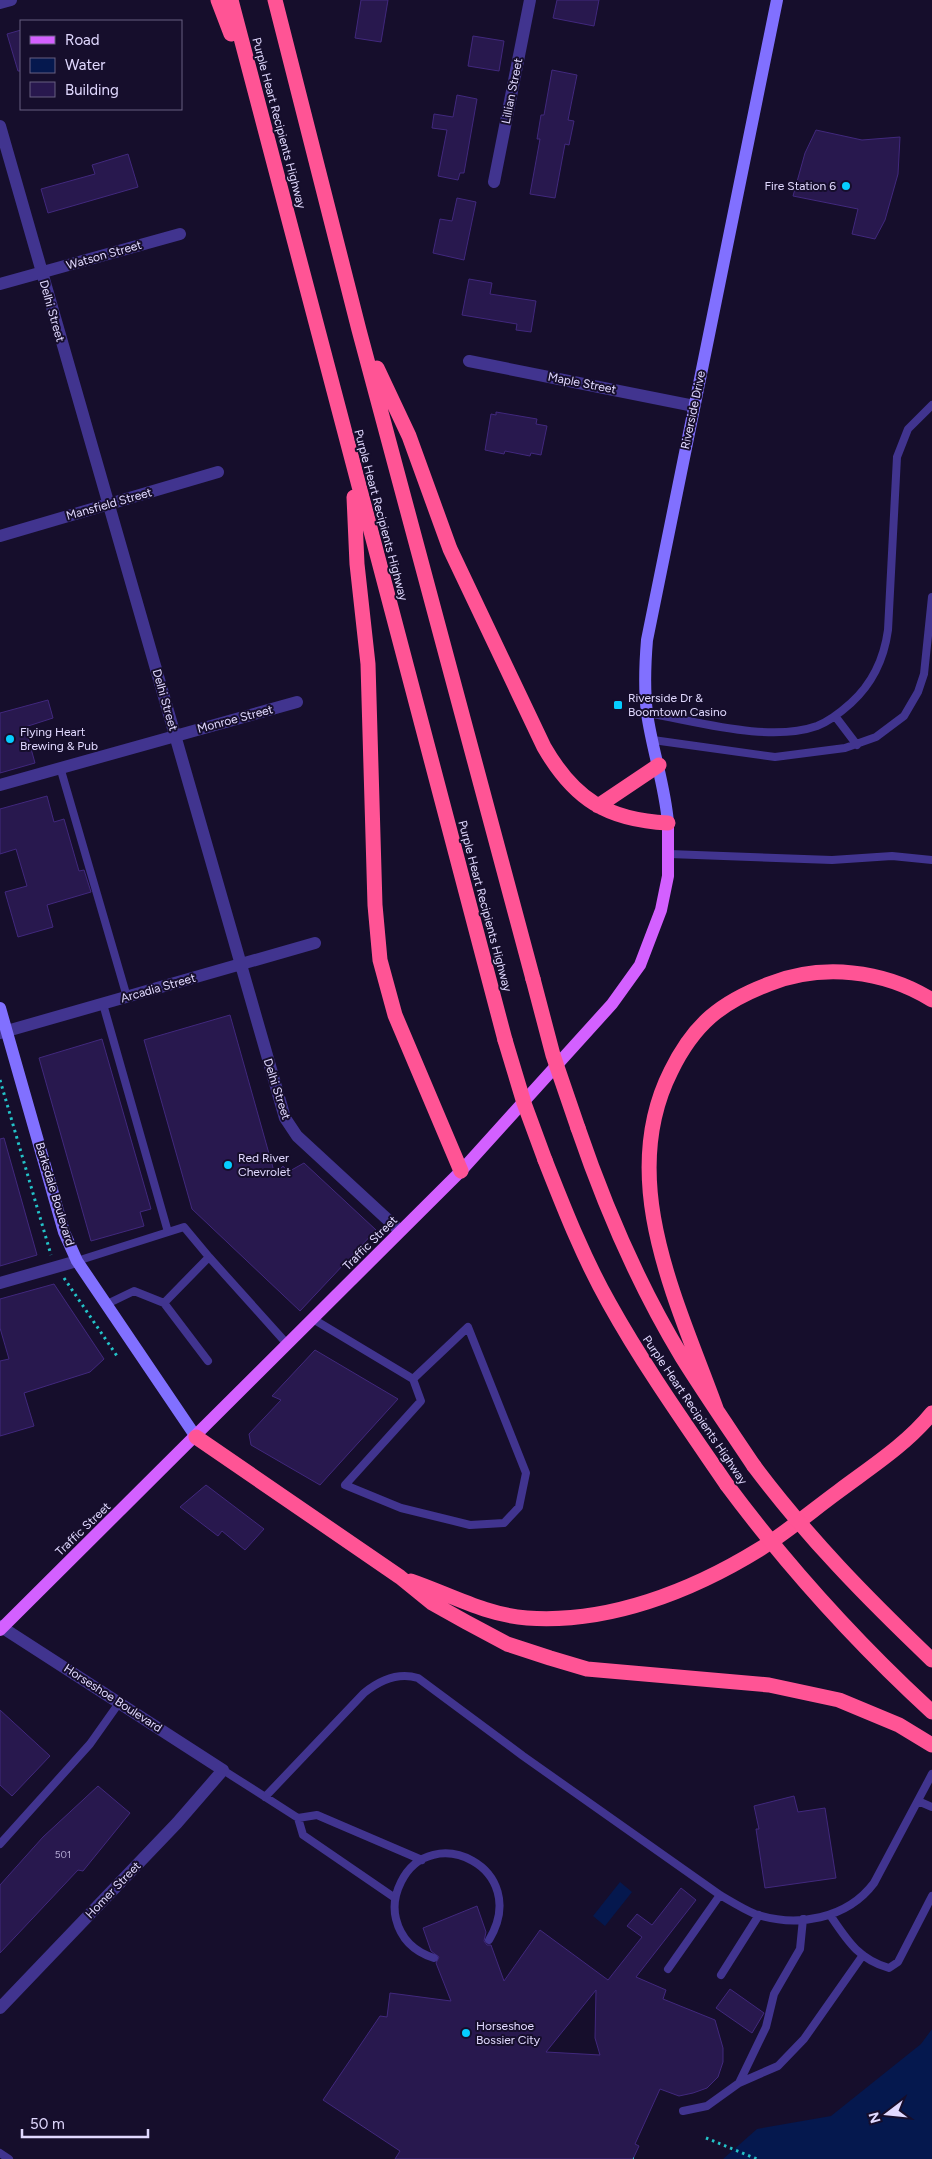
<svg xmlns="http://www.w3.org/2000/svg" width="932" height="2159" font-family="Figtree,sans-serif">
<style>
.water{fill:#05184e}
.building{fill:#28184e;stroke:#41287d;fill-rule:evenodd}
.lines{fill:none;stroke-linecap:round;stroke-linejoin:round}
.path{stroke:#23c2c8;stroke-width:3;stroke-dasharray:2.5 4;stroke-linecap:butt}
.lane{stroke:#41348f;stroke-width:8}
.street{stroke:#41348f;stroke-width:12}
.secondary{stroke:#8170ff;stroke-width:12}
.primary{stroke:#d360ff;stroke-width:12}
.highway{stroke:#ff5495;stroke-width:15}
.highway-bridge{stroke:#ff5495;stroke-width:15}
.poi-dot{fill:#05cdff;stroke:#160e2c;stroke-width:2}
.labels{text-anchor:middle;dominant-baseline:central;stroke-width:4;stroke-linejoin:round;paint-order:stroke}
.number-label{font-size:10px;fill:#b3a9d3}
.street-label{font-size:12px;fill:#e1d9ff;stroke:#160e2c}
.poi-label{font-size:12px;fill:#e1d9ff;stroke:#160e2c;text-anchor:start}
</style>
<rect width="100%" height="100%" fill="#160e2c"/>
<!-- water -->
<path class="water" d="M620,1882l12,10 -27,34 -12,-10z
M932,2029v130h-209l34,-30 74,-13 90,-72z"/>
<!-- building -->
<path class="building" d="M361,0h27l-7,42 -26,-4z
M557,0h42l-5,26 -41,-8z
M21,30v41h-3l-11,-37z
M473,36l31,5 -5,30 -31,-5z
M552,70l25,5 -9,45 6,1 -5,24 -4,-1 -10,54 -25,-4 10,-55h-3l4,-24h3z
M457,95l20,4 -13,74h-4l-2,7 -20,-4 9,-46 -15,-2 2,-14 19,3z
M816,130l46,10 38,-3 -2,37 -13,46 -10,19 -23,-5 6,-25 -65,-13 12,-43z
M128,154l10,33 -90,26 -7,-24 54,-15 -3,-9z
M457,198l19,4 -12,58 -31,-7 7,-34 12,2z
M469,279l23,4 -2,11 46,7 -5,31 -15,-2 1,-6 -55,-9z
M496,412l41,7 -1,5 11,2 -6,29 -10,-2 -1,3 -25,-5 -1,3 -19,-4 6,-36 5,1z
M48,700l5,18 -28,9 10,36 -35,10v-60z
M47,796l7,26 10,-3 15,52 5,-1 7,22 -44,13 6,22 -35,10 -13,-45 22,-6 -11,-37 -16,5v-45z
M230,1015l45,160 8,-9 5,6 16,-9 72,67 -76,81 -108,-102 -48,-169z
M102,1039l49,170 -11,3 4,14 -53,15 -52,-183z
M4,1138l33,117 -37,11v-127z
M54,1284l50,75 -14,13 -66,21 10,33 -34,10v-75l9,-2 -9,-31v-29z
M315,1350l83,49 -78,86 -69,-40 -2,-11 32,-34 -9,-4z
M206,1485l58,44 -19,21 -23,-19 -4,5 -38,-29z
M0,1710l50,46 -38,40 -12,-11z
M98,1786l32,27 -47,58 -5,-1 -78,83v-68l43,-48z
M794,1796l4,16 27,-4 11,70 -71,10 -9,-59h3l-5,-23z
M681,1888l15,12 -60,77 30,13 -3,9 52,21 8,28v14l-5,15 -11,11 -14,5 -14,3 -19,-7 -25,55 4,2 -6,13h-238l5,-8 -77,-51 57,-84 7,1 3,-24 61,8 -15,-38 3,-6 -8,-6 -8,-23 54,-22 9,26 -2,9 3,4h4l13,36 36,-51 68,50 34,-43 -15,-11 10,-12 15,11zM596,1990l-1,48 5,17 -54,-3z
M730,1989l34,24 -12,20 -36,-25z"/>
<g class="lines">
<!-- path -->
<path class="path" d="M0,1080l51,175
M64,1278l53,78
M706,2138l51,21
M633,2159h1"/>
<!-- lane -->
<path class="lane" d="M647,713c49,8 122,30 170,13 13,-5 24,-14 34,-23 22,-20 33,-44 37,-73l9,-173 11,-28 24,-24
M835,716l22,29
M653,740l122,17 70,-9 31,-11 28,-21 14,-24 6,-18 8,-77
M60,767l67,230
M669,854l163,6 60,-4 40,4
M103,1004l65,228
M77,1261l107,-34 25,30
M164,1303l44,58
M107,1304l27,-13 30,12 45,-46 79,88
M313,1319l100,60 55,-52 58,146 -7,34 -15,16 -34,2 -69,-17 -56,-23 76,-84 -8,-22
M223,1770l75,48 5,17 92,63
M265,1797l99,-104c16,-13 34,-21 54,-15l105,78 197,139c12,7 23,14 35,19 42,14 92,5 119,-31l58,-109
M918,1801l14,6
M298,1818l19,-3 105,45
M0,1844l90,-100 29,-41
M830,1915c17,25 28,44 59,53l9,-6 34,-66
M803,1919l-3,30 -26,45 -8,33 -27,56 39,-17 26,-27 59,-84
M434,1958c-19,-6 -33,-19 -38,-39 -3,-12 -1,-25 5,-37 30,-62 131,-14 88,58
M668,1969l52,-74
M721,1975l38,-60
M683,2111l24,-5 32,-23
M0,2153l9,6"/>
<!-- street -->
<path class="street" d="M0,3l11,-3
M0,126l285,992 12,18 103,95
M494,182l36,-182
M0,284l180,-50
M469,361l225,45
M0,536l218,-64
M0,785l297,-83
M0,1033l315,-90
M0,1283l77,-22
M0,1626l223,144 -46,53 -177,185"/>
<!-- secondary -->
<path class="secondary" d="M668,823c-3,-38 -16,-73 -21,-110 -3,-24 -2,-49 0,-73l130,-640
M0,1008l64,224 13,29 119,176"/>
<!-- primary -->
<path class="primary" d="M0,1630l461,-459 151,-167 28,-39 21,-55 7,-34v-53"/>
<!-- highway -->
<path class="highway" d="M218,0l13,34
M231,0l274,1040
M275,0l84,330 174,649
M377,368l32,68 41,113 94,198c30,52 63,73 124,76
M354,497l3,67 11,100 7,241 5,55 15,55 66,156
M598,806l61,-41
M578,1128c27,79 61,158 104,229 23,37 48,73 72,109
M545,1160c19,48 38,97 64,143 35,63 77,122 118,182
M717,1411c-38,-106 -102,-229 -46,-340 23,-47 50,-69 98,-87 53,-21 115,-14 163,16
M196,1437l204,140 32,26 34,19 41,22 43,14 37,11 182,16 70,15 60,25 33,20
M411,1581c38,13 75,34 116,37 81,6 165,-27 233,-69 27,-17 53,-39 79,-58 32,-24 68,-47 93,-78"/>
<!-- highway-bridge -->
<path class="highway-bridge" d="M533,979l20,76 25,73
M505,1040l19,63 21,57
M754,1466c54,72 113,132 178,194
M727,1485c61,82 130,158 205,227"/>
</g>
<!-- markers -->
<g class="poi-dot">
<circle cx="846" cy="186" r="5"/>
<rect x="613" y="700" width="10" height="10" rx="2.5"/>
<circle cx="10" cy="739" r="5"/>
<circle cx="228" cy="1165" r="5"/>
<circle cx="466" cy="2033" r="5"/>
</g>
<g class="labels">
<!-- number labels -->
<g class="number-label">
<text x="63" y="1854">501</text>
</g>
<!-- street labels -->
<g class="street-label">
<text transform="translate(512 91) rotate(-79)">Lillian Street</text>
<text transform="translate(279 123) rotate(75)">Purple Heart Recipients Highway</text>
<text transform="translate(104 255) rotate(-16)">Watson Street</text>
<text transform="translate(52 311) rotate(74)">Delhi Street</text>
<text transform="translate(582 383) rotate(11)">Maple Street</text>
<text transform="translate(693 410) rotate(-78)">Riverside Drive</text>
<text transform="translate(109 504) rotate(-16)">Mansfield Street</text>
<text transform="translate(381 515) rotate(75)">Purple Heart Recipients Highway</text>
<text transform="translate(165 700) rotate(74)">Delhi Street</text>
<text transform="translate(235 719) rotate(-15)">Monroe Street</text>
<text transform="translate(485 906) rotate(75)">Purple Heart Recipients Highway</text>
<text transform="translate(158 988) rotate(-16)">Arcadia Street</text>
<text transform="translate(277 1089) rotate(72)">Delhi Street</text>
<text transform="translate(55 1194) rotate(73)">Barksdale Boulevard</text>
<text transform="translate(370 1243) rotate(-45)">Traffic Street</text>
<text transform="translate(695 1410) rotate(56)">Purple Heart Recipients Highway</text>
<text transform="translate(83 1529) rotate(-44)">Traffic Street</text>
<text transform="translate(113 1698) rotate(33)">Horseshoe Boulevard</text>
<text transform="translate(113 1890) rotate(-46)">Homer Street</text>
</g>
<!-- poi labels -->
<g class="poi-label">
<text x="836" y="186" text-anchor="end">Fire Station 6</text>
<text x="628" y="698">Riverside Dr &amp;<tspan x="628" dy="14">Boomtown Casino</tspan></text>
<text x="20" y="732">Flying Heart<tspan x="20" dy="14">Brewing &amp; Pub</tspan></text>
<text x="238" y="1158">Red River<tspan x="238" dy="14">Chevrolet</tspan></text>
<text x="476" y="2026">Horseshoe<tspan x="476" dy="14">Bossier City</tspan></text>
</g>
</g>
<!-- legend -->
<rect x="20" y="20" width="162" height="90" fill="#160e2c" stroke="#675f80"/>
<rect x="30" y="36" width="25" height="8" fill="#d360ff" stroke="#675f80"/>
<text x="65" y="45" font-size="15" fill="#e1d9ff">Road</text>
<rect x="30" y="58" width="25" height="15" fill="#05184e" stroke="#675f80"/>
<text x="65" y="70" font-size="15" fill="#e1d9ff">Water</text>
<rect x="30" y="82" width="25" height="15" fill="#28184e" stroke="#675f80"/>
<text x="65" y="95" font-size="15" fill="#e1d9ff">Building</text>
<!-- north arrow -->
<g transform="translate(887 2114) rotate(254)" stroke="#160e2c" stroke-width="4" paint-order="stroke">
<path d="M0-4L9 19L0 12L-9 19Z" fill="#e1d9ff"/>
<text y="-8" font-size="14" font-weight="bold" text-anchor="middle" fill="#e1d9ff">N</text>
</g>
<!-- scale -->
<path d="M22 2129v8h126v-8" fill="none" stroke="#e1d9ff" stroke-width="2.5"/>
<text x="30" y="2129" font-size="15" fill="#e1d9ff" stroke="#160e2c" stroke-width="4" paint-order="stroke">50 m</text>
</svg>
